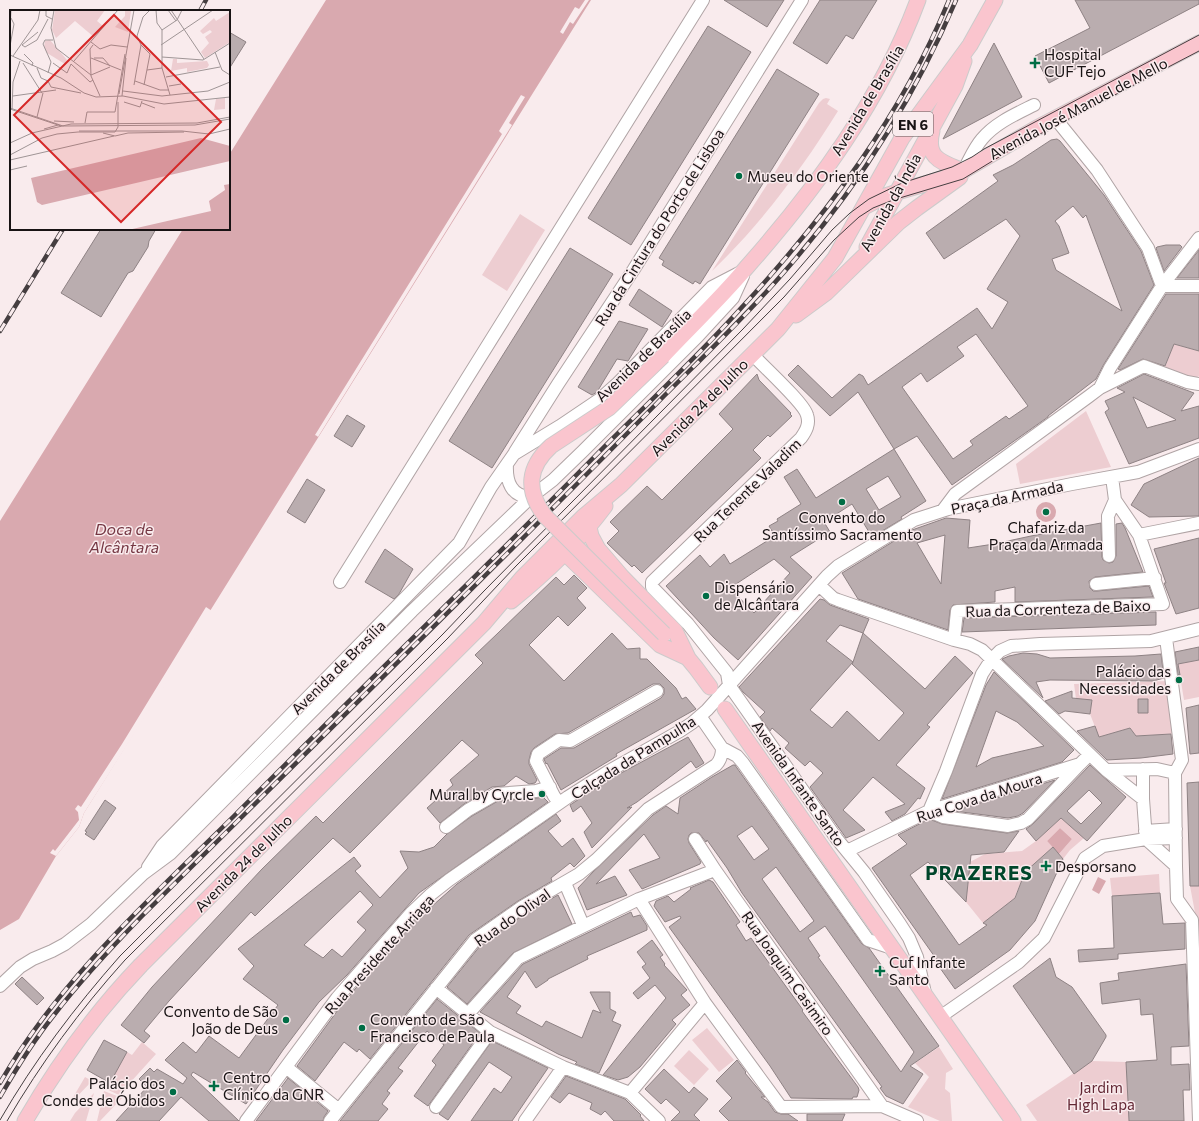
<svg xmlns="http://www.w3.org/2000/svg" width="1199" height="1121" font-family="Commissioner,sans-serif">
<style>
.green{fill:#edcdd1;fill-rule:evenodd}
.water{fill:#d9a9af}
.pier{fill:#f9ebed}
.building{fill:#baadaf;stroke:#8e8284;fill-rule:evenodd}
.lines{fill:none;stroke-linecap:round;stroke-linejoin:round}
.minor-casing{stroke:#b0a4a5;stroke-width:14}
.major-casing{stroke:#cccbcb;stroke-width:17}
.minor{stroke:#fff;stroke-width:12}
.major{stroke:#fac5ce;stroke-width:15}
.tram{stroke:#453e40;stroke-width:1}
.rail-casing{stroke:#453e40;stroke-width:4.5}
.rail{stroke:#f9ebed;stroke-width:3;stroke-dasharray:9;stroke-linecap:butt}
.major-bridge-casing{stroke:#cccbcb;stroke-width:17;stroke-linecap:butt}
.major-bridge{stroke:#fac5ce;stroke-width:15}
.poi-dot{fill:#006d45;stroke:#f9ebed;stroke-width:1.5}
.labels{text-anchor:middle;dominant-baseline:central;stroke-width:3;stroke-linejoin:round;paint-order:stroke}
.shield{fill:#f9ebed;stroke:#5c5455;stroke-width:1}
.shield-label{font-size:14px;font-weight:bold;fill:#181314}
.poi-label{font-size:15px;fill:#181314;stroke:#f9ebed;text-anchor:start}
.street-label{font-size:15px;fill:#181314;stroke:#f9ebed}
.park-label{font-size:15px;fill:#632734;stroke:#f9ebed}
.water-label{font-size:16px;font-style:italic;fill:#753743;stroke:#f9ebed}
.district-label{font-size:19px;font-weight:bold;letter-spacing:1px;fill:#00462b;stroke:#f9ebed}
.inset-road{fill:none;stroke:#9f9596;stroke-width:1}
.view{fill:#d62828;fill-opacity:0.15;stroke:#d62828;stroke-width:2}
.inset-edge{fill:none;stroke:#181314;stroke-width:2}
</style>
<rect width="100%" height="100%" fill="#f9ebed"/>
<!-- green -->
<path class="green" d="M826,98l4,1 -3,5 11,7c-36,58 -77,113 -126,160l107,-168 4,-4z
M520,214l25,16 -38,61 -25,-16z
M1174,344l25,7v25l-4,2 -30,-11z
M1086,411l25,56 -91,17 -4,-20z
M1199,660v37l-15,3 -6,-36z
M1168,681l4,53 -36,2 -6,-8 -31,9 -9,-23 2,-13 -16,-2 -2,-15zM1138,699h10v14h-10z
M1061,818l23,20 -14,12 -7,9 -4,-5 13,-15 -12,-11 -13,13 6,6 -28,25 -11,27 -31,24 -17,-21 4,-40 15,-8 37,-3 14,-10z
M1159,874l1,19 -48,3 -2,-18z
M1190,886h9v110l-2,-73z
M707,1028l27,32 -15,12 -27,-32z
M142,1042l14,12 -37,41 -13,-6 21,-37 5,3z
M939,1047l14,22 -7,4 -1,16 5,4 2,28h-12l-32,-14 21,-30 -14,-14z
M689,1050l20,19 -15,16 -20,-19z
M1092,1061l34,1 3,59h-92l-11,-16z
M85,1077l7,4 -24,25z
M104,1091l18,7 -22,23h-3z
M94,1093l-8,28h-16l5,-8z"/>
<!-- water -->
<path class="water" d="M326,0h265l-507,813 -5,14 -23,29 -37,63 -19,11v-409l183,-292h46v-74z
M1036 512a10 10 0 1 1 20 0a10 10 0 1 1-20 0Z
M1060,828l12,11 -13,15 -12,-13z
M1098,877l8,4 -7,13 -7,-4z"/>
<!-- pier -->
<path class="pier" d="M585,0h4l-16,24 -3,-2 -7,12 -3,-2 15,-25 4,2z
M521,95l4,2 -16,26 3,2 -194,312 -1,-1 -2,-1 187,-301 -3,-3z
M206,607l6,4 -128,202 -5,14 -23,29 -6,-3 3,-4 2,2 24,-31 -1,-8 -3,-3 3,-4 3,2 41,-63z"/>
<!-- building -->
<path class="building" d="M724,0h60l-17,27z
M820,0h57l-24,39 -7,-4 -19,29 -34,-21z
M1075,0h124v4l-150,79 -14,-27 55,-28z
M708,26l43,26 -120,193 -43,-27z
M229,32l17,10 -17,27z
M994,43l28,54 -79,42z
M777,69l42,25 -119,190 -5,-3 -2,3 -31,-19 2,-4 -5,-3z
M1057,139l3,2 44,54 37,56 13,34 -50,79 -8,15 -48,37v1l-96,68 -35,-49 -23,13 -36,-57 -28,24 -42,-41 10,-10 34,33 27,-24 4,2 5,9 109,-77 15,21 16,-27 -21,-13 33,-53 -14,-17 -62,40 -18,-26 72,-52 -5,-6 20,-10 38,-25zM1073,206l10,12 3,-3 36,96 -66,-41 -4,-11 17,-6 -10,-27 -4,-5zM976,334l52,72 -19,13 -3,-3 -36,25 3,4 -20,14 -51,-72 19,-14 6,9 37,-26 -7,-9z
M101,229h55l-7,12 -1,6 -15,24 -5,2 -27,44 -40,-24z
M1166,245h14l2,2 -18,24 -8,-23 1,-1z
M570,248l43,26 -121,194 -43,-27z
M1199,250v28h-22z
M639,289l33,22 -10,16 -33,-22z
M1166,294h33v57l-25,-7 -9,22 -22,-7 -23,11 -2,-1z
M619,321l29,8 -20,32 -11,-2 -20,33 -5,3 -14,-8z
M757,374l2,6 32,33 -1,1 2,2 -22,21 -2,-2 -15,15 8,8 -119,115 -8,-8 -2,2 -25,-24 12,-12 -9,-9 37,-36 15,14 71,-71 -14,-15z
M1144,374l50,19 -13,18 18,-5v32l-70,26 -24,-52 4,-3 -4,-8 20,-9 -8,-4zM1133,397l42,22 1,1 -29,8z
M347,415l18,11 -13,21 -18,-11z
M894,449l32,52 -25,16 1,2 -30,18 -20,-33 -28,18 6,10 -40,25 22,20 -74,83 -24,-22 -48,-52 34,-31 10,12 14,-13 6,10 45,-28 -6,-10 9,-5 -1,-2 24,-15 -17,-27 13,-8 19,29zM888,476l13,21 -22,13 -13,-21zM774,559l16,14 -36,40 -24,-25z
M1199,458v58l-50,1 -18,-12 13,-21z
M307,479l18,11 -20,33 -18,-11z
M946,518l24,2 -2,28 26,-4 37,-8 70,-13 1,34 1,3 6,3 4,-1 3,-6v-32l6,-1 3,5 18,44 -48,5 -6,4 1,7 3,3h4l52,-5 4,11 -138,5v-15l-20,4v11l-42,3 -3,5 -2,20 -90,-31 -16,-26 70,-43zM945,535l-4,49 -24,-41z
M1199,538v70l-23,6 -12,-31h2l-12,-34z
M385,549l28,20 -14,25 -5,5 -29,-17z
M574,575l13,13 -10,10 9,10 -18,18 -10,-10 -29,29 35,36 48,-48 15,16 13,-1v11h7l29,29 6,11 4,-2 10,12 -80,45 1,2 -56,34 -14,-27 -1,1 -2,-5 17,-11h13l87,-50 3,-4v-6l-4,-4h-7l-85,49 -13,1 -21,14 -3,4 -2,8v4l8,16 -2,3 -6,1 -13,-8 -12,10 -12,1 -28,17 -24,19 -13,-15 26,-23 -3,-5 29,-25 -17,-15 -112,113 -17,-15 -78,78 -4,-4 -82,89 -25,30 6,5 -6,7 -23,-18 31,-38 110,-118 54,-53 7,7 160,-160 -8,-8 23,-22 58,-56 8,8z
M820,599l4,1 6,5 39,14 -6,14 62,56 30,-33 18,17 -46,52 3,2 -34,38 29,23 -5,11 -2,-1 -13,16 -13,7 -7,-9 20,-8 -32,-27 -30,33 22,20 -19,8 -36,-51 13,-14 -13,-12 -5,5 -20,-18 4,-5 -17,-15 -2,3 -10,-14 5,-5 -22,-20 -4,-5zM840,625l23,8 -10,29 -27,-21zM853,662l-1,2 52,49 -25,28 -32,-30 -15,17 -22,-18z
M1156,612v13l-194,7 2,-14z
M1199,647v13l-21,4 2,11h-2l-3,-23z
M1023,653l14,1 13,4 85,-2 26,-2 3,24 -11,3 -103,-1 -14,2 7,16 -41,-39 7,-3z
M994,672l80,78 -12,12 -120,37 44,-114zM996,711l21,11 27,24 -52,12 -16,9z
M1072,691v7l20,2 -2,14 -25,-3 -6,3 -14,-13z
M1138,699h10v14h-10z
M1199,705v48l-9,1 -4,-46z
M1095,726l4,11 31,-9 6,8 35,-2 2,20 -32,4 -34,2 -30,-29z
M688,737l16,26 -8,5 -5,-7 -54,41 -10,6 5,-1 -40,41 -8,-16 8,-9 -11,-17 -8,6 -3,-7 40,-26z
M733,765h2l2,3 125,176 7,4 70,98 -29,20 13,8 -20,30 -17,-8 -6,-8 2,-1 -140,-194 -15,-25 -20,-28 -1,2 -7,-9h-8l-2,2 -1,4 1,4 12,19 -1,2 -58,25 -13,-19 31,-12 -16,-24 -48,50 19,-8 12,19 -40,15 -9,-22 15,-16 60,-57 13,-9 12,8 2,-16 32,-21zM752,826l17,23 -15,11 -17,-24zM776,867l38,54 -14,11 -38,-53zM825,926l89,126 -13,20 -83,-115 2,-1 -12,-18z
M1090,765l36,32 -39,44 -26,-23 -25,23 -10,-12 7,-5zM1089,790l13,13 -21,21 -14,-13z
M1055,780l-32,33 -5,3 -10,2 -54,-7z
M1199,782v104h-9l-3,-103z
M543,797l5,5 -129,91 -72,82 -28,27 -36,48 -37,54 -53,-32 -2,3 48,46h-30l-28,-24 -22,24h-43l31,-34 -8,-8 11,-11 4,4 3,-3 26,15 4,-6 -22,-18 18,-18 13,11 13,-17 30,22 39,-53 -35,-26 11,-13 -16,-17 116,-92 7,9 -6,5 25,27 28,-30 -8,-17 19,1 15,-5 13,-13 25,-18 26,-15 39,-3zM360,891l13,14 -16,17 9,8 -24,27 -10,-8 -9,9 -19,-13z
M105,800l11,8 -22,32 -9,-6 2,-2 -2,-1z
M556,814l5,7 -13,10 14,16 11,-9 12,18 -11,11 -4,-4 -19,15 1,3 -34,20 -49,34 -99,124 -11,-10 -2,3 -13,-10 -29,39 -18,-15 46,-63 74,-86 4,-3 1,1 35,-31z
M929,819l13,5 65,9 12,-2 -15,21 -33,3 -5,47 -38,-40 -18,13 49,70 28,-20 -4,-2 32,-25 10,-26 28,-25 10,12 -28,62 -25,29 -55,39 -20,-28 2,-1 -65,-92 35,-24 -9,-9z
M709,880l4,2 27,40 -4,3 10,16 5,-3 52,72 -1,1 56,76 1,3 -2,7h-4l-1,2 -61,-1 -21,-32 -101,-139 12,-9 -1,-2 -15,6 -11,-16 2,-5 12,-5 6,6 17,-13 -1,-1z
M1160,893l3,31 22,-1v26l-67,5v5l-39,3 -1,-12 36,-2 -2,-52z
M558,895l14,29 -59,29 -46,51 -20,-17 33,-41 46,-33z
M631,912l2,5 7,-2 7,11v4l-60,26 1,3 -40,20v1l-12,8 -11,-17 -18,26 14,9 -5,7 26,14 4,-6 36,17 11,-28 8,3 -11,-21h20v17l6,3 -4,9 9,4 -22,48 -24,-9 2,-2 -19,-8 -78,-42 43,-48z
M652,940l11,15 -3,2 5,7 -1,1 23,25 -6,5 9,10 -18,15 4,4 -36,43 -12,10 -10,3 -15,-5 63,-77 -11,-13 -17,14 -5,-6 17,-15 -8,-11 4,-3 -9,-12z
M1050,958l6,19 16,10 34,48v2l-14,24 -18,13 -61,-88z
M1186,964l3,82 -18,1v18l18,-1 1,26h-7l1,31h-55l-3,-59 31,-2 -4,-46 -12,1 -1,-16 -38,5 -2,-21 19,-3 -1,-7z
M22,977l22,21 -7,7 -22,-21z
M437,999l43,34 -52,73 -14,-10 22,-31 -4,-4 12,-16 -17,-14 -29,37 5,3 -16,20 3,2 -8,11 6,5 -10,12h-38z
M104,1040l23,12 -17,31 -23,-13z
M492,1041l56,27 -36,53h-41l23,-33 7,5 11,-16 -23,-15 -41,58 -9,-6z
M737,1060l9,12 -1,1 20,24h-4l7,5 7,10 6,2h7l10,7h-69l-10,-10 13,-13 -16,-17z
M664,1069l25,24 5,-6 14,12 -14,16 6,6h-29l9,-9 -14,-13 -5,5 -16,-15z
M566,1076l59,23 16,16 -1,1 4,5h-30l-9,-10 -4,4 -11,-6 2,-6 -23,-10 -9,10 -9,-6z
M288,1078l40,33 -4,6 -1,4h-67z
M807,1114h38l-3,7h-35z"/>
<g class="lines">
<!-- minor casing -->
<g class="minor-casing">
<path id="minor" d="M1055,118l42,52 51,78 14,38
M963,171c6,-10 11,-23 19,-32 13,-16 34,-25 52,-34
M1162,286h37
M752,354c11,12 52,49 55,61 3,9 -1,16 -6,23l-146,141 -3,3v5l36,37 39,49 2,12 108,154 27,33 36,52 9,14 8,19 8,36
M1100,388l10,-20 52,-82 37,-48
M515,452l43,-68 76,-115 168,-269
M507,464c-1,17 4,33 24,33
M1115,500l24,35
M943,510l12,-16 133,-97 12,-9 44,-22 43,16 12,2
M1109,556l-1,-40 7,-16 -3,-23
M340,582l363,-582
M1096,584l59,-6
M819,585l14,13 5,2 116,40 16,4 12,6 124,120 37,29 3,40
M1166,638l16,122 -7,13 1,93 1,33 15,21 7,201
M954,640l3,-29 206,-7 -24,-69 60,-12
M700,716l22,32 15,8 6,7 125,177 24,8
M1143,769v30
M1106,770l51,-1 18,4
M559,803l-5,-7 -18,-35 2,-7 21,-14 11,1 87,-50
M929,811l17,-40 36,-97 9,-14 9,-9 11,-5 29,-2 111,-3 48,-12
M929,811l14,6 65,9 13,-3 7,-4 51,-54
M446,827l22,-17 28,-16 40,-3 14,-4
M1145,831l31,-2
M695,839l20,31 167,236
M1146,839l30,27
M847,851l82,-40 151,-47 9,-9
M148,867l14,-21 297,-303 32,-56 23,-33 46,-28 40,-27 18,-16 94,-96 27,-14
M565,883l18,42
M639,899l66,104 76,104 101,-1 35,15
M0,986l20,-19 13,-8 19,-8 13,-7 26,-20 52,-50 27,-20 242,-243 119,-114 22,-17 30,-29 115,-115 35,-38 10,-22
M436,988l54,44 73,35 67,26 29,28
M468,1014l50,-56 121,-59 76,-29
M940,1017l79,-55 25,-24 41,-80 18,-12 43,-7 30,-1
M286,1067l53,43
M630,1093l75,-90
M436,1107l54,-75
M246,1121l91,-123 75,-86 18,-17 19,-15 119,-83 41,-26 71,-40 12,-8 15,-13 120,-134 11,-10 76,-46 34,-11 124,-25 66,-12 61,-23
M330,1121l145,-181 47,-33 57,-33 17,-14 52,-51 68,-44c5,-5 6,-10 6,-17
M525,1121l38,-54"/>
</g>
<!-- major casing -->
<g class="major-casing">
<path id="major" d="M932,131c-7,28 10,31 31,40
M864,207l21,-11 12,-4 45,-13 21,-8 72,-42 164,-86
M867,247l88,-161 9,-25
M796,315l30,-22 73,-71 18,-14 43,-31
M663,356c27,-29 57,-57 83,-88 70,-79 135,-168 172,-268
M589,527l2,9 7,13 24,28 53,54 13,27
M564,552l96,93 28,13
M511,601c35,-28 68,-60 94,-95
M682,651l14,17 14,19
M725,709l288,412
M25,1121c33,-57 71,-109 116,-156l343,-342 38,-45 61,-61 38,-32 157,-156 57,-71 67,-120 68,-93 25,-45"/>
</g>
<!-- minor -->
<use href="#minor" class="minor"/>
<!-- major -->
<use href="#major" class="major"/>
<!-- tram -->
<path class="tram" d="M0,1120c34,-59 75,-113 120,-164l323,-322 41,-43 259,-262 47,-50 42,-49 18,-17 19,-14 33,-16 50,-16 20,-10 12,-8 215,-114
M7,1121c34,-58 73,-111 118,-161l323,-322 68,-72 268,-269 50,-57 25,-23 14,-9 20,-8 70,-21 54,-33 182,-95"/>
<!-- rail casing -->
<g class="rail-casing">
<path id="rail" d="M200,11l6,-11
M0,331l63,-102
M0,1083c59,-103 150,-184 234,-267 123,-124 248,-245 371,-370 46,-46 94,-91 138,-140 83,-90 159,-191 206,-306
M0,1097c16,-28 34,-57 54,-82 27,-35 57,-67 88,-99 130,-129 260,-259 391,-388 44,-44 88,-88 131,-132 41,-41 83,-81 121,-125 70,-80 129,-172 171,-271"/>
</g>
<!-- rail -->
<use href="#rail" class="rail"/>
<!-- major-bridge casing -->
<g class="major-bridge-casing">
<path id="major-bridge" d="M663,356l-54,52 -58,38c-23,21 -26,44 -6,70l119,118"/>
</g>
<!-- major-bridge -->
<use href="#major-bridge" class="major-bridge"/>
</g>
<!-- markers -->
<g class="poi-dot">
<path d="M1033 57h4v4h4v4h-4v4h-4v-4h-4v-4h4z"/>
<circle cx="739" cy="176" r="4"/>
<circle cx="842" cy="502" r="4"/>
<circle cx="1046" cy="512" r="4"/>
<circle cx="706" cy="596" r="4"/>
<circle cx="1179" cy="680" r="4"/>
<circle cx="542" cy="794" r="4"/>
<path d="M1044 860h4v4h4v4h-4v4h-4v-4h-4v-4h4z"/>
<path d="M878 965h4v4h4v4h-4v4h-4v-4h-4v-4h4z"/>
<circle cx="286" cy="1020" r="4"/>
<circle cx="362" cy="1028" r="4"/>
<path d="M212 1080h4v4h4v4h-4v4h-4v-4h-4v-4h4z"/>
<circle cx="173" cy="1092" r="4"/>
</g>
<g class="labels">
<!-- shield labels -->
<rect class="shield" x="893" y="112" width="40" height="24" rx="3"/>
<g class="shield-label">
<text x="913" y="124">EN 6</text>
</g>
<!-- poi labels -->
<g class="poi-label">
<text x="1044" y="54">Hospital<tspan x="1044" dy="17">CUF Tejo</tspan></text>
<text x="747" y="176">Museu do Oriente</text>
<text x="842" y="517" text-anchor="middle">Convento do<tspan x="842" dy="17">Santíssimo Sacramento</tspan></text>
<text x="1046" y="527" text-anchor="middle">Chafariz da<tspan x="1046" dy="17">Praça da Armada</tspan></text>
<text x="714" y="587">Dispensário<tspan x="714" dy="17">de Alcântara</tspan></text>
<text x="1171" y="671" text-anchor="end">Palácio das<tspan x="1171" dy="17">Necessidades</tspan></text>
<text x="534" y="794" text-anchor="end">Mural by Cyrcle</text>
<text x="1055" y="866">Desporsano</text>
<text x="889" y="962">Cuf Infante<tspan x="889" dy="17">Santo</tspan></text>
<text x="278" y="1011" text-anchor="end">Convento de São<tspan x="278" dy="17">João de Deus</tspan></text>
<text x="370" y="1019">Convento de São<tspan x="370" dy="17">Francisco de Paula</tspan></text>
<text x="223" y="1077">Centro<tspan x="223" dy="17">Clínico da GNR</tspan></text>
<text x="165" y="1083" text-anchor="end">Palácio dos<tspan x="165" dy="17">Condes de Óbidos</tspan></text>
</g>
<!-- street labels -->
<g class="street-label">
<text transform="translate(867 100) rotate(-59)">Avenida de Brasília</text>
<text transform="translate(1078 108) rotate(-28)">Avenida José Manuel de Mello</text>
<text transform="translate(890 202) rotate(-61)">Avenida da Índia</text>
<text transform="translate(659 227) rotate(-58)">Rua da Cintura do Porto de Lisboa</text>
<text transform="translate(643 355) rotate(-44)">Avenida de Brasília</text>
<text transform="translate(699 407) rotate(-45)">Avenida 24 de Julho</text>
<text transform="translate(747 490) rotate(-44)">Rua Tenente Valadim</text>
<text transform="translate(1007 497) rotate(-12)">Praça da Armada</text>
<text transform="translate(1058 608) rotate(-2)">Rua da Correnteza de Baixo</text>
<text transform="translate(338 667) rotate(-45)">Avenida de Brasília</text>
<text transform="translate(633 757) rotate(-32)">Calçada da Pampulha</text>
<text transform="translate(799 783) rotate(55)">Avenida Infante Santo</text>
<text transform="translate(979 797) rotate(-18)">Rua Cova da Moura</text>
<text transform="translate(243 863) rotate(-45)">Avenida 24 de Julho</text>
<text transform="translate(512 917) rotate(-35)">Rua do Olival</text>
<text transform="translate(379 954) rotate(-48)">Rua Presidente Arriaga</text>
<text transform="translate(788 973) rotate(55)">Rua Joaquim Casimiro</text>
</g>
<!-- park labels -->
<g class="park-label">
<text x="1101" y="1087">Jardim<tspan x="1101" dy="17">High Lapa</tspan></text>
</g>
<!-- water labels -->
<g class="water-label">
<text x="124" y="528">Doca de<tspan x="124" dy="18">Alcântara</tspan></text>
</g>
<!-- district labels -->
<g class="district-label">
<text x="979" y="872">PRAZERES</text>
</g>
</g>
<!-- overview -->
<g transform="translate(10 10)">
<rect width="220" height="220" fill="#f9ebed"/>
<path d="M45,0h50l-8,11 6,5 -9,11 -19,-16 -19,17 -4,-8zM115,0l6,1 -3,21 -13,-5 10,-11zM220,2v30l-25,16 -4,-6 8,-9 -4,-6 7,-5 -2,-2 -7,4 -3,-3 14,-13 2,3zM40,30l17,20 -2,4 -18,-11 -3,-6 1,-6zM163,49h4v4l30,-2 2,4 -2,3 -20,4v-4l-16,3zM215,88v11l-11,1 2,-11z" fill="#edcdd1"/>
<path d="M191,128l29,8v15l-188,44 -5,-3 -6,-24zM220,174v46h-102l83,-19 -2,-10 16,-11 -1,-5z" fill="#d9a9af"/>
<path class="inset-road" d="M36,0v6l6,3M44,0l-3,18 5,20 35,27M146,0l1,13 5,7M158,0l8,11M161,0l33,49M0,20l1,-20M152,20v38l8,27M152,20l15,-10 5,-10M81,32l9,7 11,-4 16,2M12,35l3,2 12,-7 11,-21M12,35l16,-13M83,35l-3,4 1,27 9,20M151,35l52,-35M0,36l4,-22 -3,-6M205,42l7,18 8,5M14,44l9,9 -1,3M0,45l51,23 23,15 12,4 27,-1 41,8 66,-7M3,46l25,-36 2,-10M152,47l41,3 27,-17M81,48l30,12M84,48h9l7,8M64,51l44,-51M13,53l19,30M43,53l14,10 4,-9 19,18 3,-2M27,58l4,10 7,3 3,6 30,6M137,60l15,-2M38,63l3,-11 -8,-18 2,-4h8M81,65l19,-8M156,67l54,-10M125,71l25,9h9M124,75l7,-40M134,75l6,-31 -9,-9 -4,-9 6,-19 7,-7M159,76l12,-2M113,81l39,5 46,-5 22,-9M109,84l15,-84M3,86l43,-6M112,86l4,-38M114,92l16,5 2,-6M132,93l13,5M0,98l53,18 132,-1 35,-6M0,99l51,17M2,100l1,-28 7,-21M27,107l6,-24M44,111l20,1M75,113l2,-11h28l10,-58M34,119l14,-4M69,121h103l27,3 21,-5M93,123l12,3 13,-3 56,-1M0,133l22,-10 39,-9 126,-1 33,-6M0,145l32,-17 15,-4 21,-2h37l3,-5v-25M0,150l104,-24M0,160l17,-4"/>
<path class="view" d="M104,5l107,107 -100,100 -107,-107z"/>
<rect width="220" height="220" class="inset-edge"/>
</g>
</svg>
